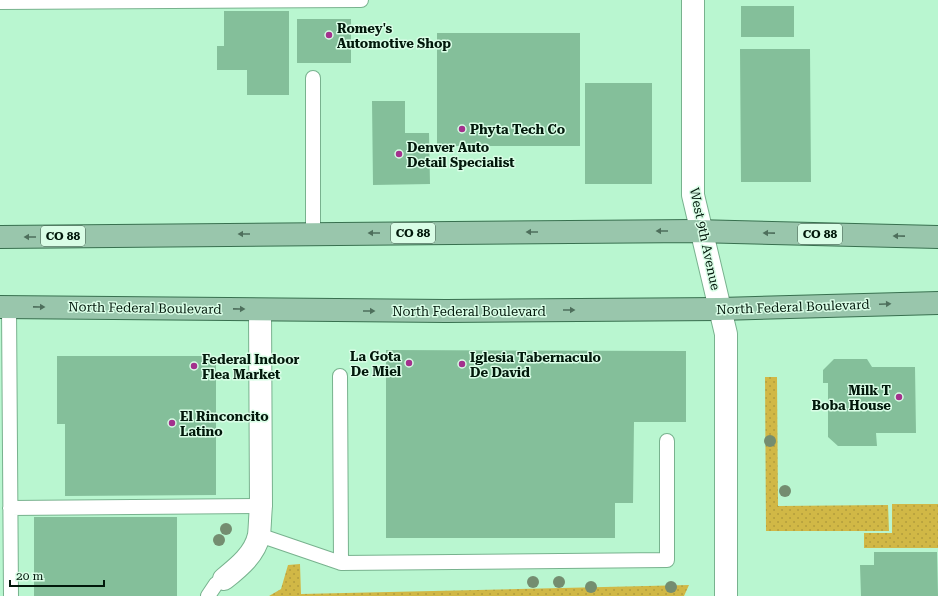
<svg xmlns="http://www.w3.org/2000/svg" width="938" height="596" font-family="'Roboto Serif',serif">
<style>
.grass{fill:url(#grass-dots)}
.building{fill:#84bf9a}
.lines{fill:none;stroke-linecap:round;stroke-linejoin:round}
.service-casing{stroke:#78b28e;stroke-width:16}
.minor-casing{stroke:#78b28e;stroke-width:24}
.primary-casing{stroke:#38704f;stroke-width:24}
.service{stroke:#fff;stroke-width:14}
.minor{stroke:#fff;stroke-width:22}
.primary{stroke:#99c6ac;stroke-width:22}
.tree{fill:#748d70}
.oneway{fill:#4e6f5c}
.poi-dot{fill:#a3318d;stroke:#d9fde6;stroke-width:1.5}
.labels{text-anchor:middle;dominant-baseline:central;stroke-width:3;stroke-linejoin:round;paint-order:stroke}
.shield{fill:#d9fde6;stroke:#425d4d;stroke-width:1}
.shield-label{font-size:12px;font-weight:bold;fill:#02180b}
.poi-label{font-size:13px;font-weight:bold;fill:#02180b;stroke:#d9fde6;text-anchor:start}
.street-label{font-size:13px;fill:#02180b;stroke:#d9fde6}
</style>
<defs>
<pattern id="grass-dots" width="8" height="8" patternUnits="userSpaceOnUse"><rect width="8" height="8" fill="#d1b846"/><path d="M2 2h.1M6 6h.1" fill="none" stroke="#b29d3c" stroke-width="1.8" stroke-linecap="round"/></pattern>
</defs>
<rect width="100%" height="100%" fill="#b9f6d0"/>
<!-- grass -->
<path class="grass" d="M765,377h12l1,129 110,-1 1,26h-123z
M892,504h46v44h-74v-15h28z
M300,564l1,30 388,-9 -5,11h-415l12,-7 7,-24z"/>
<!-- building -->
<path class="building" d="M741,6h53v31h-53z
M224,11h65v84h-42v-25h-30v-24h7z
M297,19h54v44h-54z
M437,33h143v113h-143z
M740,49h70l1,133h-70z
M585,83h67v101h-67z
M372,101h33v32h24l1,51 -57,1z
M386,350l300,1v71h-52l-1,81h-18v35h-229z
M57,356h150l9,9v130l-151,1v-72h-8z
M834,359h33l5,8h43l1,66h-40l1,13h-39l-10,-9v-54h-5v-13z
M34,517h143v79h-143z
M874,552h63l1,44h-77l-1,-31h14z"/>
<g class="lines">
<!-- service casing -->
<g class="service-casing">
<path id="service" d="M0,2l361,-2
M313,78v156
M9,307l2,289
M340,376l1,187 326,-3v-119
M10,508l251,-2
M259,535l82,28
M208,596l8,-12 8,-5"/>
</g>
<!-- minor casing -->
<g class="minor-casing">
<path id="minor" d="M693,0v195l33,139v262
M224,579c15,-12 31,-25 35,-44 1,-9 1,-19 2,-29l-1,-196"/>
</g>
<!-- primary casing -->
<g class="primary-casing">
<path id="primary" d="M0,237l695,-6 243,6
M0,307l446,4 274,-2 218,-6"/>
</g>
<!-- service -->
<use href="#service" class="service"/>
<!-- minor -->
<use href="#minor" class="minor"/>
<!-- primary -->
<use href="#primary" class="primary"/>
</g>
<!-- trees -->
<g class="tree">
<circle cx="770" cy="441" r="6"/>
<circle cx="785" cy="491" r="6"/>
<circle cx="226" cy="529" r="6"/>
<circle cx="219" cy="540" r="6"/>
<circle cx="533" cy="582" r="6"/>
<circle cx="559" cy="582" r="6"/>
<circle cx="591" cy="587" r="6"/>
<circle cx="671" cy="587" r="6"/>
</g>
<!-- one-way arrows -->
<defs><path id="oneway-solid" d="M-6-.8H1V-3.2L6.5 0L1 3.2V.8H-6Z"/></defs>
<g class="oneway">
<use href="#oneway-solid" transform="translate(662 231) rotate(180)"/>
<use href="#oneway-solid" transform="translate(532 232) rotate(180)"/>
<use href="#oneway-solid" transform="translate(374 233) rotate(180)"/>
<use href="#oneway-solid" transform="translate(769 233) rotate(-179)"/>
<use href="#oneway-solid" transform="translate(244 234) rotate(180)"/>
<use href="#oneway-solid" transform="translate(899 236) rotate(-179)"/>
<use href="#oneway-solid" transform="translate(30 237) rotate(-180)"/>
<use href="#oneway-solid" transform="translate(885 304) rotate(-2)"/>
<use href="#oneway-solid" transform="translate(39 307) rotate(1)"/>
<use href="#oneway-solid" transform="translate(239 309) rotate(1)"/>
<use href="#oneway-solid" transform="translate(569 310)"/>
<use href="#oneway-solid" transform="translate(369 311)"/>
</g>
<!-- markers -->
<g class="poi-dot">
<circle cx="329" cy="35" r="4"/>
<circle cx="462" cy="129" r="4"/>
<circle cx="399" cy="154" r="4"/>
<circle cx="409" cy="363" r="4"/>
<circle cx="462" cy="364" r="4"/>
<circle cx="194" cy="366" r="4"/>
<circle cx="899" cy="397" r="4"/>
<circle cx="172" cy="423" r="4"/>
</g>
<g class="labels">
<!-- shield labels -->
<g class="shield">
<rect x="391" y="223" width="44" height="20" rx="3"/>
<rect x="798" y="224" width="44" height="20" rx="3"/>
<rect x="41" y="226" width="44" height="20" rx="3"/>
</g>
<g class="shield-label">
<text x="413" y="233">CO 88</text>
<text x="820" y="234">CO 88</text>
<text x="63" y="236">CO 88</text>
</g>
<!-- poi labels -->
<g class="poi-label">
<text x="337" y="28">Romey's<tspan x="337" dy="15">Automotive Shop</tspan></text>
<text x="470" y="129">Phyta Tech Co</text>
<text x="407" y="147">Denver Auto<tspan x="407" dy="15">Detail Specialist</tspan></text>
<text x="401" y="356" text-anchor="end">La Gota<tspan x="401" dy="15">De Miel</tspan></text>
<text x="470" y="357">Iglesia Tabernaculo<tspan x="470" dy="15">De David</tspan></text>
<text x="202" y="359">Federal Indoor<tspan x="202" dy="15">Flea Market</tspan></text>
<text x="891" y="390" text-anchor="end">Milk T<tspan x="891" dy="15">Boba House</tspan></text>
<text x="180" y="416">El Rinconcito<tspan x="180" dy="15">Latino</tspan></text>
</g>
<!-- street labels -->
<g class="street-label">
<text transform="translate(705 239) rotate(78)">West 9th Avenue</text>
<text transform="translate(793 307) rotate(-2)">North Federal Boulevard</text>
<text transform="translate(145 308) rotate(1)">North Federal Boulevard</text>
<text x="469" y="311">North Federal Boulevard</text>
</g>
</g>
<!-- scale -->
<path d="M10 580v6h94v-6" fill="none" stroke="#02180b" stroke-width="2"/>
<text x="16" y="580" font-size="12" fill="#02180b" stroke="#d9fde6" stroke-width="3" paint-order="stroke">20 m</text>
</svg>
